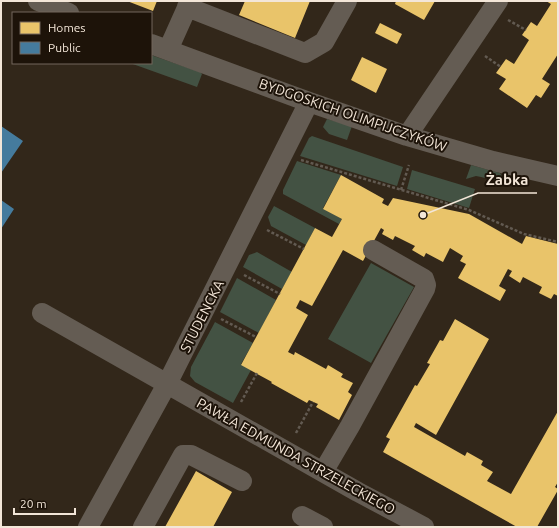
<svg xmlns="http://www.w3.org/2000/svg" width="559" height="528" font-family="Ubuntu,sans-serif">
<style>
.green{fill:#435243}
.homes{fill:#e9c46a}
.public{fill:#457b9d}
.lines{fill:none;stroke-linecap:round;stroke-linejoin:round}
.path{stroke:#625a51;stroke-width:2.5;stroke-dasharray:3 2;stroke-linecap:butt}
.minor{stroke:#645c53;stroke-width:20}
.labels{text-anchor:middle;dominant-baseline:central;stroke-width:4;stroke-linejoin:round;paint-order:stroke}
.street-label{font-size:14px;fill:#f3e6d8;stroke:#1d1309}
.leader{fill:none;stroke:#f3e6d8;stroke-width:1.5}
.callout-dot{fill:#f3e6d8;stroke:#1d1309;stroke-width:1.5}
.callout-label{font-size:15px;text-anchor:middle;font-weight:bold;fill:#f3e6d8;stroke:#1d1309;stroke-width:4;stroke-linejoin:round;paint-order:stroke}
</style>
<rect width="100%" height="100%" fill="#32271a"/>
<!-- green -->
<path class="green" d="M151,55l49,17 2,2 -5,13 -67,-24h21z
M327,119l25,7 -5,14 -18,-6 -6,-7z
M312,136l91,31 -6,19 -97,-30 9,-18z
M297,161l44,14 -18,33 19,11 -3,5 -56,-30v-4z
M471,165l29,8 6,10 -25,-6 -5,-1 -10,3z
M412,170l63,19 -6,19 -62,-19z
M274,206l41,22 -9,17 -35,-19 -3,-9z
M257,252l35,20 -10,17 -39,-22 6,-12z
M371,263l43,24 -43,76 -43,-24z
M237,278l39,22 -17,33 -39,-21z
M215,322l38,21 -12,21 10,6 -18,33 -38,-21 -5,-6 1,-9z"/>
<!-- homes -->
<path class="homes" d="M127,1h30l-4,10z
M245,1h65l-15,37 -56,-23z
M396,1h39l-11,19 -29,-16z
M546,1h12v53l-16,25 8,5 -9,14 -5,-3 -9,13 -28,-19 7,-10 -10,-6 10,-14 8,5 15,-24 -7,-5 9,-13 6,4 14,-22z
M380,23l22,11 -5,10 -22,-11z
M362,57l25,12 -11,24 -25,-13z
M341,175l43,24 -2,4 6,3 5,-8 76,16 53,30 4,-8 32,8v52l-4,-2 -3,5 -12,-6 3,-6 -19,-10 -3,6 -11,-7 3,-5 -4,-2 -9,17 7,4 -6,11 -42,-23 8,-14 -6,-3 3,-5 -13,-8 -7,14 -17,-9 -2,4 -12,-7 3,-4 -20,-10 -2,4 -11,-6 2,-4 -3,-2 -18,33 -20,-11 -31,56 -12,-6 -4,8 12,7 -20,37 6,3 1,-3 31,17 2,-4 15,9 -2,3 12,6 -5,9 4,3 -13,25 -23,-13 2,-3 -9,-4 -2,3 -36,-20 1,-1 -31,-17 74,-137 17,9 10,-18 -19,-10z
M455,319l34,20 -53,96 -20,-12 -2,4 51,29 2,-4 16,9 -2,4 12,7 -6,9 24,13 47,-83v71l-3,5 3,2v1l-21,37h-20l-134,-75 7,-13 -4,-2 29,-52 2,1 13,-22 -3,-1 13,-23 3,1z
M196,471l36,21 -19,35h-48z"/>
<!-- public -->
<path class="public" d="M1,126l22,15 -22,32z
M1,200l13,9 -13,20z"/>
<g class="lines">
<!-- path -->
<path class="path" d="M508,20l18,10
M485,56l16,11
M301,160l168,50 55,24 34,8
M401,190l8,-25
M267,230l37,19
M244,275l36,19
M221,319l35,18
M241,402l16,-29
M296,433l17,-31"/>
<!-- minor -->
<path class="minor" d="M38,1l31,12
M187,7l118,46 19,-11 23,-41
M151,44l158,58 98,34 86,25 65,15
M168,50l22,-49
M407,136l91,-135
M42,313l316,179 66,35
M323,472l27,-46 75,-137 1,-4 -2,-6 -51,-29
M302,516l21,11
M88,527l79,-143 142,-282
M143,527l40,-72h8l51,26"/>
</g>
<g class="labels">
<!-- street labels -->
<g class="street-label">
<text transform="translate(353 115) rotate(19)">BYDGOSKICH OLIMPIJCZYKÓW</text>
<text transform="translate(202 316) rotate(-63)">STUDENCKA</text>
<text transform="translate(296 456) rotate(29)">PAWŁA EDMUNDA STRZELECKIEGO</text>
</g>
</g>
<!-- callouts -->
<path class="leader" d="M423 215L478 193H537"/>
<circle class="callout-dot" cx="423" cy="215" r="4"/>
<g class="callout-label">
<text x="507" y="185">Żabka</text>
</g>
<!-- border -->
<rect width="559" height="528" fill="none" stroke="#f3e6d8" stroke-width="4"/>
<!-- legend -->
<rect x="12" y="12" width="140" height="52" fill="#1d1309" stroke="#73675c"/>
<rect x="20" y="22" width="20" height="12" fill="#e9c46a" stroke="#73675c"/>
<text x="48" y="32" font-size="12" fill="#f3e6d8">Homes</text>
<rect x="20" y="42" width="20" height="12" fill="#457b9d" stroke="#73675c"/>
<text x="48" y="52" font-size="12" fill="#f3e6d8">Public</text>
<!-- scale -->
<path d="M14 508v6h61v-6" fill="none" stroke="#f3e6d8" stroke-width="2"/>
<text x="20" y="508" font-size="12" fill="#f3e6d8" stroke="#1d1309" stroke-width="3" paint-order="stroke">20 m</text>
</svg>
